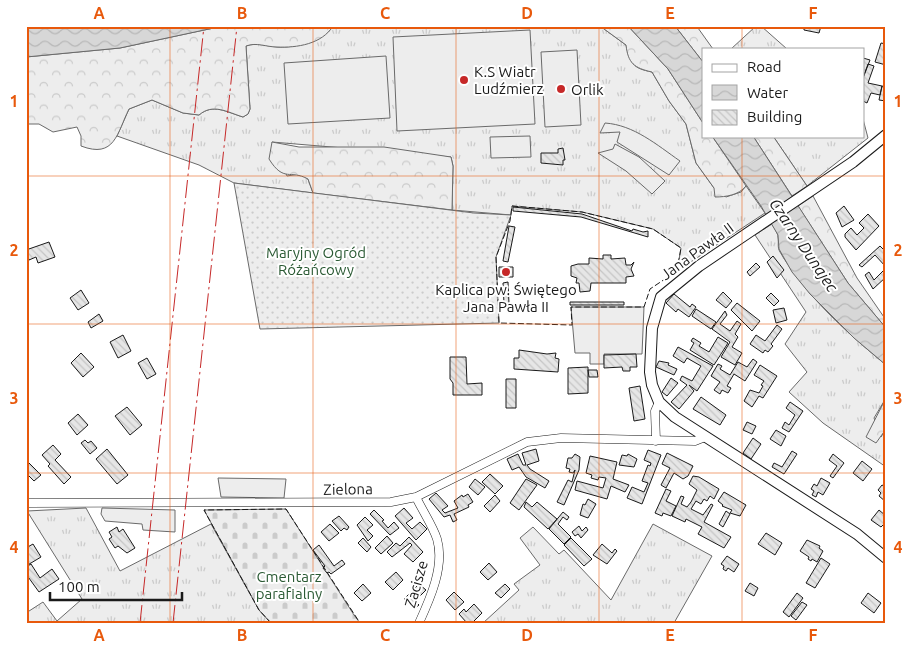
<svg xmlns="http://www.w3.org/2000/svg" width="912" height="649" font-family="Ubuntu,sans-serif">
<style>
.grass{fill:url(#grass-tufts);stroke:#6a6a6a}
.forest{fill:url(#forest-crowns);stroke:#6a6a6a}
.cemetery{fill:url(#cemetery-stones);stroke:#6a6a6a}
.garden{fill:url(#garden-dots);stroke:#6a6a6a}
.pitch{fill:#ededed;stroke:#6a6a6a}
.water{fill:url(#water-waves);stroke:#6a6a6a}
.building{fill:url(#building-back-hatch);stroke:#1a1a1a}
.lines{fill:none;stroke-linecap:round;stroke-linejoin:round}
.minor-casing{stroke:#1a1a1a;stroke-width:9}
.tertiary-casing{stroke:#1a1a1a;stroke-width:12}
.minor{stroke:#fff;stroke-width:8}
.tertiary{stroke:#fff;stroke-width:10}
.fence{stroke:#1a1a1a;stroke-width:1;stroke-dasharray:6 2.5;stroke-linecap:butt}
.power{stroke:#c62828;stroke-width:1;stroke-dasharray:18 4 2.5 4;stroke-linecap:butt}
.grid{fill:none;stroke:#e8590c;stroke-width:1;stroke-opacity:0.55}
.poi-dot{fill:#c62828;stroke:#fff;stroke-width:2}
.labels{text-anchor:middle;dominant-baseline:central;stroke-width:4;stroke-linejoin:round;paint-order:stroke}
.poi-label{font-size:15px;fill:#1a1a1a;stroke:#fff;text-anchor:start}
.street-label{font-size:15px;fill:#1a1a1a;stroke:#fff}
.park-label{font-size:15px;fill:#2b5a34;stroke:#fff}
.water-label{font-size:16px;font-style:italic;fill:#1a1a1a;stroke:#fff}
.neatline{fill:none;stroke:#e8590c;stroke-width:2}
.grid-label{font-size:16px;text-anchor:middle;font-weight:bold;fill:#e8590c}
</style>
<defs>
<pattern id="grass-tufts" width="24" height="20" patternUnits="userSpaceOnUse" patternTransform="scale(1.25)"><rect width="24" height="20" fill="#ededed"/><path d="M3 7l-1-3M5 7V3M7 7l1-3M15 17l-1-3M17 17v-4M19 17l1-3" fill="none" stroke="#cbcbcb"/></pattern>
<pattern id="forest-crowns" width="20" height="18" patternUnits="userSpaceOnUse" patternTransform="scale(1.25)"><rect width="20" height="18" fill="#ededed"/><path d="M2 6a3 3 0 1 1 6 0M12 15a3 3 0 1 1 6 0" fill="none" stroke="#cbcbcb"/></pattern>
<pattern id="cemetery-stones" width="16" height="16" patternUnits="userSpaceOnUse" patternTransform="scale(1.25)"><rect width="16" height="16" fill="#ededed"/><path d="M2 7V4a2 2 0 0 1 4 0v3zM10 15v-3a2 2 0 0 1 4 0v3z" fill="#cbcbcb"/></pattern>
<pattern id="garden-dots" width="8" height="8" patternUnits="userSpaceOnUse" patternTransform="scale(1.25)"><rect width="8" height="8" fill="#ededed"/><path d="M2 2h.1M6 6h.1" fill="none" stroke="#cbcbcb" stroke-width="1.8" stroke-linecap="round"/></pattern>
<pattern id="water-waves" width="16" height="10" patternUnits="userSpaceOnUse" patternTransform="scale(1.25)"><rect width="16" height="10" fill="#d7d7d7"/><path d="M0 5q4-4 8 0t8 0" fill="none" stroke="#b8b8b8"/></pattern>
<pattern id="building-back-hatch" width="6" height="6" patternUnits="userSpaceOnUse" patternTransform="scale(1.25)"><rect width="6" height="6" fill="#e6e6e6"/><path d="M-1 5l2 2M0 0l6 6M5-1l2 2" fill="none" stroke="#c5c5c5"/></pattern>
</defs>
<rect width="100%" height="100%" fill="#fff"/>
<!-- grass -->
<path class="grass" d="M333,26h267l26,19c5,19 6,23 26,27l17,29 17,23 10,39 18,25 12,9 15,-5 5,-6 19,27 -88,58 4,-23 -28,-19 -71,-17 -70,-6 -1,9 -59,-5 1,-44 -2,-9 -179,-15 15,34 12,-2 9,5 5,14 -79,-10 -35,-18 -82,-29 12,-27 23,-9 31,13 16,2c14,-12 27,-3 44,2l5,-3 2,-5 -4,-63c11,-4 19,0 31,1 15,1 27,-3 41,-9 7,-4 11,-5 15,-12z
M756,26h5l26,23h-56z
M863,119l5,19 -61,48 -34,-50h90z
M772,224c2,4 6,9 6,13 1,6 -1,10 2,15 26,44 67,81 106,113v33l-12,20 7,19 5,-8v38l-63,-44 -34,-31 18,-20 -22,-28 21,-32 -51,-77z
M86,508l34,63 91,-47 48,86 12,13h-245v-10l17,-11 14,19 25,-22 -55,-88z
M653,524l59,32 -38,67h-191l36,-33 -5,-6 26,-19 -20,-27 13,-11 26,27 5,-4 47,50z"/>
<!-- forest -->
<path class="forest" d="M223,26h110c-11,18 -36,22 -56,21 -11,0 -20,-5 -31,-1l4,63 -2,5 -5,3c-16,-5 -30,-14 -44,-2l-16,-2 -31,-13 -23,9c-12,24 -14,50 -48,37v-10l-4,-9 -24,5 -14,-8h-13v-67l94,-9z
M600,26h28l40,43 35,54v13h9l34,50c-7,9 -20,11 -31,11l-1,-9 -18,-25 -10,-39 -17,-23 -17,-29c-18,-4 -24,-9 -26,-27z
M675,26l23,2 15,21h-10v13z
M753,136h20l34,50 -15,10z
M272,142l27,5h85l67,10 2,9 -1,44 -139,-17 -5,-14c-18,-10 -24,4 -39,-20z
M813,196l44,82 29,42v8l-38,-45 -50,-77z
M886,398v31l-10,14 -10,-6z"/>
<!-- cemetery -->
<path class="cemetery" d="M286,509l68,106 6,8h-89l-12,-13 -55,-100z"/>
<!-- garden -->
<path class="garden" d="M234,183l240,30 37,2 -15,42 3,66 -239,6z"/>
<!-- pitch -->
<path class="pitch" d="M530,30l5,94 -138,7 -4,-94z
M577,50l4,75 -36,2 -4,-75z
M386,56l4,62 -102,6 -4,-61z
M605,123c29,2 52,22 75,38l-11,14 -52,-33 3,-10 -20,1z
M530,136l1,21 -40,1 -1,-21z
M615,144l24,13 26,24 -13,13 -26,-23 -28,-18 15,-4z
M571,307h73l-2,47h-38v10h-14v-11h-15z
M218,478l68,1 -2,19 -63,-1z
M102,508l73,2v22l-32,-2 -1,-6 -37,-3 -4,-7z"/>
<!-- water -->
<path class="water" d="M26,26h197l-103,22 -94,9z
M628,26h47l28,36v61l-35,-54z
M712,136h41l95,147 38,45v37l-32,-27 -44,-44 -18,-22 -13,-23 -1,-14 -17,-29z"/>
<!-- building -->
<path class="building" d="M804,26h17l-2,7 -15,-3z
M881,43l5,1v21l-11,-3z
M863,58l7,2 -7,18z
M868,64l6,2 -6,17 14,3 -2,9 -9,-2 -4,10 -4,-2v-23z
M882,86l4,1v14l-7,-1z
M563,148l2,12h-2v5l-22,-2v-10h17v-4z
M844,206l10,14 -12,7 -6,-14z
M513,207l69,7 50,17 1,-2 10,3 5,-1v6l-67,-20 -68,-6z
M868,214l11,12 -23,24 -11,-13v-3l6,-6 6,7 7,-7 -5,-5z
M509,226l6,1 -7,35 -5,-1z
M49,242l6,15 -17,6 -2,-6 -7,3 -3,-10z
M880,246l6,6v15l-11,-12 -13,12 -3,-2z
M603,255h8v4l14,-1 1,7h5l3,-3 -3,7 3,7 -8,1v6h-35l-1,8 -10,1 -1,-9h-3l1,-5 -6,-2v-10l7,-2h11v-6l14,1z
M773,256l11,14 -7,8 -10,-16z
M756,263l4,4 -10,9 -3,-4z
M499,267h14v10h-14z
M886,268v9l-13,12 -8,-14 4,-3 5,8z
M508,282l1,22h-5l-1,-21z
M81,290l8,13 -11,7 -8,-12z
M723,292l9,9 -6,7 -10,-8z
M771,293l8,8 -5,5 -8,-8z
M674,294l16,13 2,-3 4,3 -7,10 -11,-8 -2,3 -10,-9z
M570,302h54v3h-54z
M737,303l23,18 -8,10 -21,-21z
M784,308l3,12 -11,3 -3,-13z
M696,309l20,13 -5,7 -19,-13z
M725,311l2,4 -7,9 10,7 7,-10 4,3 -6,10 3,3 -6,10 10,6 -7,12 -14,-8 9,-15 -18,-13z
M99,314l4,7 -12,7 -3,-6z
M777,325l5,4 -11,15 2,2 -5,6 -3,-2 -2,3 -13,-9 6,-9 9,6z
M123,335l8,16 -13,7 -8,-16z
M718,337l10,6 -14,22 -24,-15 4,-7 -3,-2 2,-3 8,5 -2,3 10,6z
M678,347l35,19 -16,25 -8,-6 5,6 -15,18 -8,-7 16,-17 -7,-5 2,-4 10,5 9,-15 -14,-8 -3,5 -11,-7z
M519,350l28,4 9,-1 -1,5 4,1 -1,13 -44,-3v-11h5z
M81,353l13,14 -11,10 -12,-14z
M636,354l1,13h-7v4h-7l-1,-4 -18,1v-13z
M450,357h16l1,27 15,-1v12h-29v-12l-3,-4z
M147,358l9,16 -9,5 -9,-16z
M753,359l4,3 -12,19 -11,-7 -7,12 4,2 -3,5 -6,-3 -2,4 -6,-4 6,-8 -9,-6 7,-12 4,2 -2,3 10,6 8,-13 9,5z
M659,361l10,2 -1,2 9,4 -3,6 -18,-8z
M760,365l17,11 -14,22 -4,-2 -7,11 -8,-6 6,-11 9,3 4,-7 -2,-1 3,-4 -10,-6z
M588,367v26l-20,1v-26z
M588,370h9l1,7h-9z
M671,378l7,5 -11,13 -5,-4z
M506,379h10v29h-10z
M640,386l5,33 -11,2 -5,-33z
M701,397l25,18 -6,10 -27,-16z
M790,402l13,9 -14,21 -7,-4 3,-6 4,3 6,-10 -9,-7z
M127,407l15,18 -12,10 -15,-19z
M78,414l10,11 -11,10 -9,-12z
M747,422l9,4 -4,8 -9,-4z
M776,430l10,6 -5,10 -11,-7z
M753,438l8,6 -10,15 -8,-6z
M85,440l3,3 3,-2 6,7 -7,6 -9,-11z
M53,445l8,9 -6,6 16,17 -7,7 -16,-18 2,-2 -8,-9z
M107,449l21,26 -11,9 -21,-25z
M536,449l3,12 -12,4 3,4 19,12 -4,7 -19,-11 -7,-10 -7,3 -5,-11 11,-5 5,11h3l-4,-12z
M648,450l13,5 -19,49 -15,-6 5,-11 12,5 4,-9 -6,-2 6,-16 2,1 1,-3 -7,-3z
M792,451l5,3 -13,20 -12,-7 2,-4 8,4z
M667,453l26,13 -5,10 -5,3 -9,-6 -8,15 -5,-3 9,-17 -8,-4z
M575,454l5,3 -1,13 -15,35 -7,-3 11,-22 4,2 3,-12 -2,3 -4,-1 1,-3 -4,-1 2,-10h4z
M628,454l9,5 -3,8 -15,-2 3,-10 5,1z
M833,454l11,9 -11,15 -3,-2 7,-10 -8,-6z
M590,456l27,6 -4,17 16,6 -4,7 -14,-6 -4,13 -32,-9 2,-9 26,7 3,-10 -7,-1 -1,3 -7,-2 1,-3 -6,-2z
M26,460l15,15 -7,6 -8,-8z
M862,461l10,8 -9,12 -10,-8z
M490,474l13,12 -8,8 -13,-12z
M693,476l6,1 20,12 -5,10 -4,-3 -3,5 -3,-2 -3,5 -5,-3 -5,8 12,6 8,-11 2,1 -9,17 27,15 -7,11 -26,-14 4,-7 -16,-8 -1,3 -13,-6 9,-20 3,1 -3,7 6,3 4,-5 6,-12 -8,-6z
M821,478l9,5 -7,12 -5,-3 -2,5 -4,-2 2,-4 -3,-2 3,-5 3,2z
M475,479l10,8 -7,8 -9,-8z
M526,479l11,6 -18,25 -9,-7z
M882,485l4,2v15l-7,-6 2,-3 -3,-3z
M666,489l5,2 -5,10 10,5 -5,10 -8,-3 -1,3 -7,-3z
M724,492l22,13 -6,11 -10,-3 2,-3 -10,-4 1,-1 -5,-4z
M436,493l12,13 -6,4 3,3 13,-5 -4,-7 8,-6 1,2 5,-3 5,8 -5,3 1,2 -15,7 3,6 -4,2 -3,-7 -6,2 -15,-18z
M495,495l5,6 -10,11 -6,-6z
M588,499l8,5 -8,14 -8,-3 3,-11 2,1z
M526,502l6,5 5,-5 20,17 -9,10 -24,-22z
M404,508l9,10 -7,5 6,6 8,-7 7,7 -11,11 -21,-24z
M374,510l10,10 -2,1 6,7 6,-6 5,6 -9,7 -20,-21z
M879,510l7,6v6l-5,5 -10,-7z
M726,511l4,3 -7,13 -4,-3z
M563,512l6,5 -2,3 -4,-3 -5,7 13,13 -7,7 -15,-15z
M339,516l10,11 -2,3 -3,-2 -3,3 -9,-10z
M365,517l8,8 -6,5 6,6 -5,5 -11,-16z
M330,524l9,9 -10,8 -8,-9z
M579,526l3,5 4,-4 2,3 -7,8 -3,-4 -3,2 -3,-4z
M117,527l2,5 4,-3 12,19 -8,5 -9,-7 -3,2 -6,-9 3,-2 -3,-5z
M766,533l16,10 -7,12 -17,-11z
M387,536l6,7 -12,11 -6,-6z
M409,537l14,15 -10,10 -9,-8 8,-9 -2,-2 -18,14 -5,-5 9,-9 4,3z
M363,538l8,9 -4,5 -9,-9z
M571,538l21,21 -8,7 -20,-21z
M807,540l13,6 -1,2 4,3 -6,11 -5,-3 -1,2 -3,-2 1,-2 -9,-6z
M33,544l8,13 -15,9v-18z
M602,544l10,9 3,-4 2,2 -10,13 -14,-9z
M319,545l15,21 8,-6 3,4 -14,10 -2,-2 -2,1 -4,-5 2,-2 -12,-16z
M727,556l12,8 -5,8 -6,-4 -2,3 -3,-2 1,-3 -3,-2z
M821,558l9,6 -15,24 -9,-5z
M489,563l8,9 -9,8 -8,-8z
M31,564l9,14 12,-9 7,10 -20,13 -13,-18v-7z
M396,572l7,8 -10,10 -8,-8z
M750,583l8,5 -4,8 -9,-5z
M363,584l8,9 -9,8 -8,-8z
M419,584l7,6 -11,11 4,4 -5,4 -10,-10z
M505,584l5,5 -9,9 -6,-5z
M454,592l10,10 -9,8 -9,-10z
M797,593l6,5 -14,19 -6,-5z
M868,593l13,10 -7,10 -13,-10z
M802,602l5,3 -11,15 -5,-4z
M474,604l8,9 -10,10h-5l-8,-9 5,-5 2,3z"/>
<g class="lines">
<!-- minor casing -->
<g class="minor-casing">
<path id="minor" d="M656,441l-1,-30 4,-9
M416,497c6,13 17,29 21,42 8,27 -7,60 -18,84
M26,503l365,-1 25,-5 111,-55 34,-4 134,3 10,-4"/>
</g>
<!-- tertiary casing -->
<g class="tertiary-casing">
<path id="tertiary" d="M886,135l-33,27 -154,104 -38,31 -9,31 -2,44 2,13 7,17 16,15 182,117 29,24"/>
</g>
<!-- minor -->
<use href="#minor" class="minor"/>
<!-- tertiary -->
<use href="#tertiary" class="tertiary"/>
<!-- fence -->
<path class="fence" d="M512,206l70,6 71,17 28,19 -4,23 -27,18 -6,18h-73l1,18 -73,-2 -3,-66 14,-36z
M271,623l-12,-13 -55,-100 82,-1 74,114"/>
<!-- power -->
<path class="power" d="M140,623l64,-597
M173,623l64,-597"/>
</g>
<!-- grid -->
<path class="grid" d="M170,26v597M313,26v597M456,26v597M599,26v597M742,26v23M742,136v487M26,176h860M26,324h860M26,473h860"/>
<!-- markers -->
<g class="poi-dot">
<circle cx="464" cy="80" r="5"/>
<circle cx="561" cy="89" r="5"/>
<circle cx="506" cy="272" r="5"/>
</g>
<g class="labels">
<!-- poi labels -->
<g class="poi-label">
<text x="474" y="71">K.S Wiatr<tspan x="474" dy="17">Ludźmierz</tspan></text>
<text x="571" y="89">Orlik</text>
<text x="506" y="289" text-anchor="middle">Kaplica pw. Świętego<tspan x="506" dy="17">Jana Pawła II</tspan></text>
</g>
<!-- street labels -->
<g class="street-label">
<text transform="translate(697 251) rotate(-36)">Jana Pawła II</text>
<text transform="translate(348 489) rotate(-1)">Zielona</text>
<text transform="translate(416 584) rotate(-74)">Zacisze</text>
</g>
<!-- park labels -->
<g class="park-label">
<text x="316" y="252">Maryjny Ogród<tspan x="316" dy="17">Różańcowy</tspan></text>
<text x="289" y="576">Cmentarz<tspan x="289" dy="17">parafialny</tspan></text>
</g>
<!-- water labels -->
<g class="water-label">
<text transform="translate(804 245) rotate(56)">Czarny Dunajec</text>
</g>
</g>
<!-- border -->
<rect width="912" height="649" fill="none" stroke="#ffffff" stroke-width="55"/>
<!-- legend -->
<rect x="702" y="48" width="162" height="90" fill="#ffffff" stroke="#a3a3a3"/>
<rect x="712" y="64" width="25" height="8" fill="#ffffff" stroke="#a3a3a3"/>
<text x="747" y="72" font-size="15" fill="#1a1a1a">Road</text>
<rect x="712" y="85" width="25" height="15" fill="url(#water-waves)" stroke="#a3a3a3"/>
<text x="747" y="98" font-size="15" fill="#1a1a1a">Water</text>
<rect x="712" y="110" width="25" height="15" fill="url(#building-back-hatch)" stroke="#a3a3a3"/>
<text x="747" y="122" font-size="15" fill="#1a1a1a">Building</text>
<!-- scale -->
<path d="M50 592v8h132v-8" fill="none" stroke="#1a1a1a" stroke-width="2.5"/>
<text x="58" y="592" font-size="15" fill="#1a1a1a" stroke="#ffffff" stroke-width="4" paint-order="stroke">100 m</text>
<rect x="28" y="28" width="856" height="594" class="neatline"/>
<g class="grid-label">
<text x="99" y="19">A</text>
<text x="242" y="19">B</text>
<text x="385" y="19">C</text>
<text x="527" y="19">D</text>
<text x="670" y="19">E</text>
<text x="813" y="19">F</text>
<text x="14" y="107">1</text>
<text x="898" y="107">1</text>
<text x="14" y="256">2</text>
<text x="898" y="256">2</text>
<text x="14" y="404">3</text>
<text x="898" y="404">3</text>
<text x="14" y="553">4</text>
<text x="898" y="553">4</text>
<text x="99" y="641">A</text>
<text x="242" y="641">B</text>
<text x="385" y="641">C</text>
<text x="527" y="641">D</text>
<text x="670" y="641">E</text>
<text x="813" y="641">F</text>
</g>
</svg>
